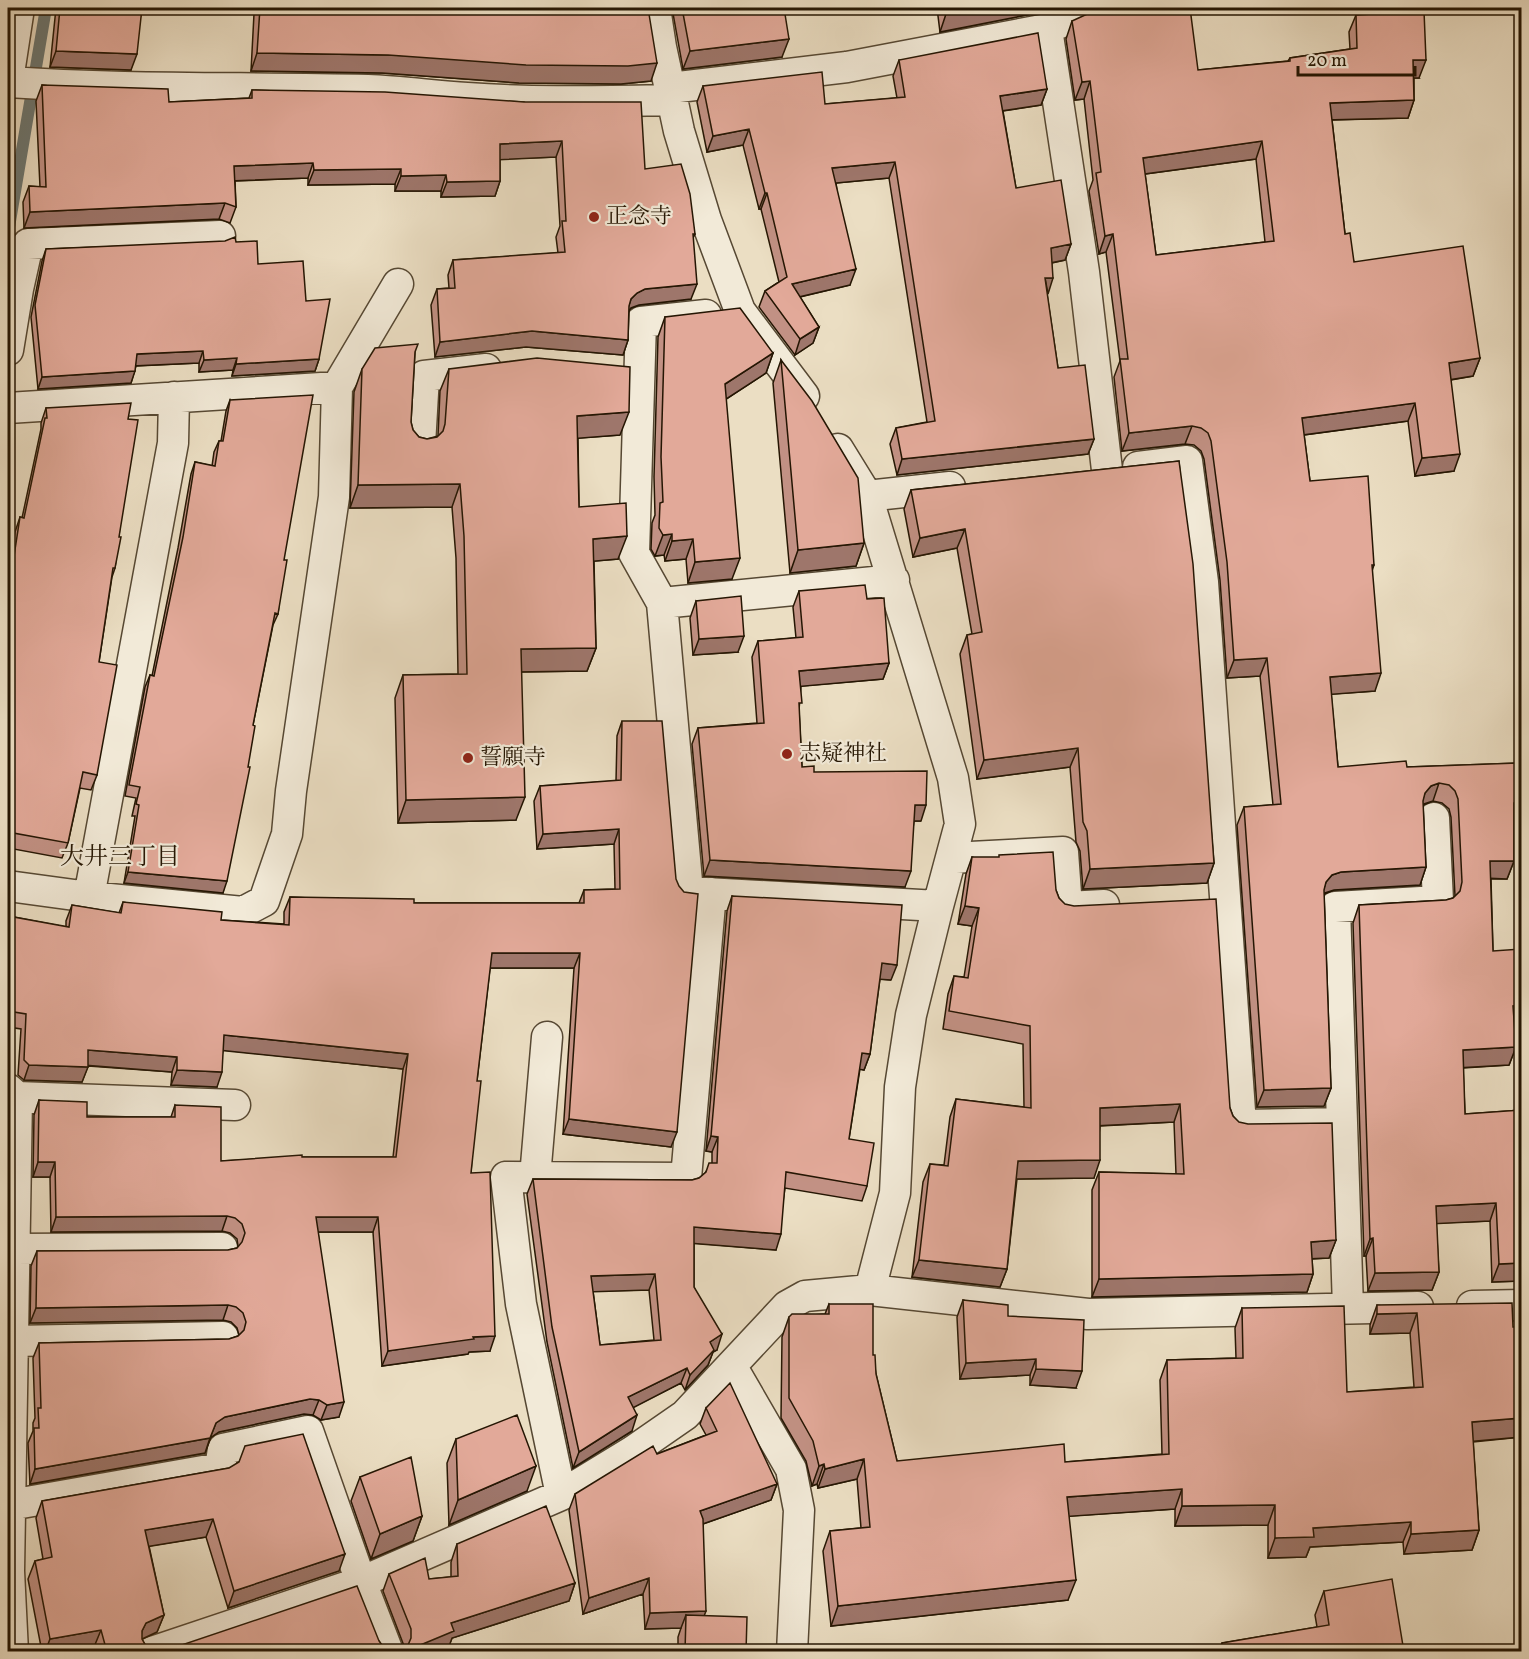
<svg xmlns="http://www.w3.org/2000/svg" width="1529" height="1659" font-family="Vollkorn,'Noto Serif JP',serif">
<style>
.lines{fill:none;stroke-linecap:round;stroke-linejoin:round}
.stream{stroke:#6d7873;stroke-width:12}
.street-casing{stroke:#564833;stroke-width:33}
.street{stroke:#f2ead8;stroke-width:30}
.wall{fill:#c29184;stroke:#251603;stroke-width:1.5;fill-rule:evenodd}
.shaded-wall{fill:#9e766b;stroke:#251603;stroke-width:1.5}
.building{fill:#e2a999;stroke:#251603;stroke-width:1.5;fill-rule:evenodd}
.poi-dot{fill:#8f2418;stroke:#f2ead8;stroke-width:2}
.labels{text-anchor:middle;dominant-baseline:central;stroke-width:4.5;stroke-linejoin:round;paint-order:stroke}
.poi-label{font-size:22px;fill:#251603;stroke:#f2ead8;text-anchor:start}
.neighbourhood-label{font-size:24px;fill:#251603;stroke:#f2ead8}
</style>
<rect width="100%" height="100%" fill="#ebdec3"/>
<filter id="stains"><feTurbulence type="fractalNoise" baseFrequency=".00333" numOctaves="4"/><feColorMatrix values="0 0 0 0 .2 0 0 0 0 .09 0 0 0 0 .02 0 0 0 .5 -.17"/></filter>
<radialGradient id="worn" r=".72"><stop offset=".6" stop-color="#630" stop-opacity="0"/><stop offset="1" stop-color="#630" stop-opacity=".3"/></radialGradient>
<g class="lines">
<!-- stream -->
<path class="stream" d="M8,233l38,-225"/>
<!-- street casing -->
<g class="street-casing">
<path id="street" d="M655,8l6,39 18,84 27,89 34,91 64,85
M1047,29l37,243 23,198
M8,80l11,-72
M8,82c119,8 240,5 360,8 33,1 66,6 99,8 69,5 137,3 206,2
M670,88l177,-21 200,-38 38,-18 37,-3
M8,287l10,2 -10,61
M18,289l10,-45 192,-8
M706,315l-65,7 -7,231 28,50 26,289 250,14
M8,408l329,-21
M420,445l4,-69 62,-7
M838,449l29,47 86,282 7,46 -22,82 -27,109 -11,72 -5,106 -25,97
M1138,467l49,-6 16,121 38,543 101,-2
M867,496l83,-9
M662,603l232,-23
M951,858l112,-6 4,55 37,-2
M8,886l81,11 154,15 21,-11 23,-67 4,-43 43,-294 3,-110 61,-103
M89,897l84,-454 1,-46
M8,1089l9,8 -8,474 4,81
M17,1097l218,8
M535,1177l12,-140
M14,1249l208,-1
M1472,1306l50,-1
M1348,1308l-13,-401 103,-6 -4,-83
M13,1341l210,-4
M732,1367l59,102 8,41 -7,142
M561,1495l-40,-191 -15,-127 180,1 25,-285
M10,1505l210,-37 3,-19 85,-18 53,151 200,-87 72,-44 52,-36 102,-109 18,-10 65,-6 218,24 330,-7
M152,1652l209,-70 27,70"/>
</g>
<!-- street -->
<use href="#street" class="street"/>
</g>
<!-- wall -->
<path class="wall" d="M56,8h86l-11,62 -81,-3z
M256,8h392l3,73 -30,3 -102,-1 -137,-10 -131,-2 3,-57z
M672,8h112l-2,49 -99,12z
M937,8h116l-11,4 -102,20z
M1356,15l63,63h-5v22l-6,18 -76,2 13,114 9,28 126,96 -7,18 -22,4 3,91 -39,5 -7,-55 -104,14 6,46 64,84 -2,6 3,120 -44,3 7,73h69l111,-4 -4,57v41l-7,18h-16l2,72 21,72 2,24 -7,18 -46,3 2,46 56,-4v171l-29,1 -2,-61 -54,2 3,49 -7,18 -64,1 -2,-35h-2l-11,-333 6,-18 87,-5 7,-2 2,-2 -4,-79 -2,-8 -7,-6 -9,-2 -10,4 3,62 -6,18 -86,5 -10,4 7,194 -7,18 -67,1 -20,-282 7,-18 29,-2 -13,-129 -33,2 -7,-98 -16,-121 -3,-8 -7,-6 -9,-1 -63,7 -8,-74 6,-16 -14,-109 -7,2 -10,-63 4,-11 -9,-81 -9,1 -9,-61 6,-18 126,49 90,-9 2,-3 60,-9 -1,-17zM1256,159l9,83 -109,13 -11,-81z
M899,60l148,29 -6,16 -38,6 13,77 55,56 -6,16 -13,3 -5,31 11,74 36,71 -6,15 -191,21 -7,-31 6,-16 31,-6 -38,-244 -53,5 14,102 -50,12 19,30 -6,16 -18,12 -36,-48 6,-16 14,-9 -18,-73h-2l-16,-64 -36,7 -10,-50 6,-16 122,18 72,-6 -4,-22z
M42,85l127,17 80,-4 3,-8 272,12 121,67 50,65 -2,4 -2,61 -52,6 -8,3 -2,2 -1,30 -5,15 -97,-8 -91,10 -4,-52 6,-16 12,-1 -1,-13 5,-15 105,-7 -2,-16 4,-11 -4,-69 -56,2v22l-5,15 -54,1v-6h-46v-7l-87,1v-7l-73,3 1,26 -6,16 -11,-4 -195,9 -1,-26 6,-16 11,1 -4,-86z
M236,242l22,22 48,37 13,58 -4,12 -83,5 1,-6 -34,2v-9l-63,3 -5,17 -93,6 -7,-72 11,-56 4,-12z
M665,317l108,36 -7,20 -40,26 6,180 -44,4 -2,-24 -21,2 -1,-6 -9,1 -4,-7 1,-26 3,-8 -1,-38 4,-140z
M415,352l-4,70 2,8 6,7 8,2 11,-3 2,-45 9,-22 171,66 -42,3 1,69 39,52 -24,2 2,87 -9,23 -66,1 -5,148 -118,3 -3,-125 8,-23 55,-1 -2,-116 -4,-51 -102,1 4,-116 8,-23z
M781,360l83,183 -8,23 -66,7 -17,-190z
M230,400l54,160 -6,54 -5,11 -20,100 -30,168 -99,-10 11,-67h-3l4,-18 -11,-2 20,-109 5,-12 2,1 26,-128 13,-74 4,-12 17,4 2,-14 5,-11h2l5,-30z
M46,408l82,11 -9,118 -4,31 -3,9 -13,85 -2,113 -6,15 -11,-2 -12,55 -6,15 -54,-10v-289l1,-4 2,1 4,-24 5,-15 2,1 19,-89v-6z
M1179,461l35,402 -7,20 -124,6 -3,-38 -4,-9 -6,-75 -93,12 -17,-125 7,-19 5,-1 -15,-86 -44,9 -9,-48 7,-19z
M799,591l68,8 22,64 -6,16 -82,7 -2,24 3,57 119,54h-7l-9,66 -201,-11 -12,-132 6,-16 59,-5 -5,-66 6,-16 38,-3 -3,-31z
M696,601l42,51 -45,3 -3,-37z
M622,721l49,426 -108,-13 11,-166h-84l-13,113 -6,92 19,178 -21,1 -1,2 -86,12 -9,-134h-55l21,185 -18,3 -8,-5 -9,-1 -85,18 -8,5 -6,16 -175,31 -2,-41 5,-12v-8l2,-5 -2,-60 6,-15 190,-4 9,-3 1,-1 -2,-7 -6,-6 -8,-2 -193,3 1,-57 6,-15 191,-1 9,-2 1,-2 -1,-7 -7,-6 -8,-2 -171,1 -1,-55h-17l1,-62 5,-15 48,17h84l4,-12 46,56 81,-4h91l10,-88 -180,-19 -6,37 -46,-2 1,-13 -84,-6 -6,16 -58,-2 -6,-5 3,-46 -13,-2v-111l58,11v-6l6,-16 47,8 4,-11 98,18 63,4v-12l6,-15 124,6h165l5,-13 31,-1 -1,-45 -77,5 -3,-48 6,-15 76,-5 1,-45z
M972,857l84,33 3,8 171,210 3,8 103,124 -7,18 -17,1 1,15 -6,18 -215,5v-107l7,-18 77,2 -2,-52 -74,4 -6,52 -77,1 -10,90 -7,18 -88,-10 11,-95 7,-18 14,1 6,-48 6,-18 68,8 -1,-63 -80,-15 5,-35 6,-18 10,1 8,-51 -14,-2 8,-50z
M732,896l159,84 -11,-1 -10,75 -6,16 -4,-1 -11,70 18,47 -5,15 -77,-13 -9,62 -82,-7v44l23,63 -4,2 -5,13 -23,25 -4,-7 -48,24 -1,24 -59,37 -26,-126 -20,-148 6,-15 159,1 7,-2 6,-5 7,-10v-11l-6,-1 21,-240zM649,1290l5,50 -54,5 -7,-54z
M963,1300l45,16 68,72 -46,-3v-10l-70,4 -3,-62z
M829,1304l44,51 3,19 21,87 168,1 97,-8 -2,-74 7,-20 69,-2 -1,-30 7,-20 105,84 67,-5 -4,-54 -40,1v-9l7,-20 136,22h8v110l-48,5 6,88 -7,20 -68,4 -1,-12 -93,5 -4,10 -38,1v-33l-93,1v-17l-106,7 -1,84 -237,26 -8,-75 7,-20 31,-3 -4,-49 -39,9 -1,-4 -5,2 -6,-25 -25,-43 1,-81 7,-20 36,-3z
M706,1408l71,76 -6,16 -68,24 1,91 42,37h-68v-15l3,-9 -36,1 -2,-35 -60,20 -14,-104 6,-16 82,-40 49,-19 -6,-11z
M456,1439l71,52 -78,34 -2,-62z
M229,1468l110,103 -111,37 -22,-71 -57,9 15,69 -7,17 -15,7 5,9 8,4h-59l-2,-5 -23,5h-29l-14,-73 7,-18 8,-2 -7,-41 6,-17z
M360,1477l62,39 -9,25 -42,18 -20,-58z
M457,1544l118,39 -6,18 -117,37 -4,11 -7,3h-286l224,-11 5,7 7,3h9l4,-3v-2l-21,-55 6,-17 40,5 22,-2v-15z
M1324,1591l80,61h-185l3,-9 95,-16 -2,-12z"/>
<!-- shaded-wall -->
<path class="shaded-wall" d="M980,8h73l-11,4 -102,20 6,-18z
M789,39l-7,18 -99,12 7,-18z
M56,51l81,3 -6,16 -81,-3z
M257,53l131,2 269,8 -6,18 -30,3 -102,-1 -137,-10 -131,-2z
M1413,60h13l-7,18h-13z
M1090,81l-6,18 -9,1 7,-18z
M1047,89l-6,16 -47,7 6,-16z
M1414,100l-6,18 -84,2 6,-17z
M749,129l-6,16 -36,7 6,-16z
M562,141l-6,16 -62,3 6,-16z
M1262,141l-6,18 -119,16 6,-17z
M895,162l-6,16 -63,6 6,-16z
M313,163l-5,15 -79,3 5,-15z
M401,169l-6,15 -87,1 6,-15z
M446,175l-5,16h-46l6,-15z
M500,181l-5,15 -54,1 6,-15z
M765,193h2l-6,16h-2z
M225,203l-6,16 -195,9 6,-16z
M1113,234l-7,18 -7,2 6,-18z
M1071,244l-6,16 -20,4 6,-16z
M856,269l-6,16 -64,15 6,-16z
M1045,278h8l-5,16z
M697,284l-6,15 -52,6 -8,3 -5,6 5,-15 6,-6 8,-4z
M819,327l-6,16 -18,12 5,-16z
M532,331l96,9 -5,15 -97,-8 -91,10 5,-15z
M203,351l-4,12 -67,3 5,-12z
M773,353l-7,20 -49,32 8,-21z
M237,358l-4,12 -34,2 5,-12z
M1480,358l-7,18 -31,5 7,-18z
M319,359l-4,12 -83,5 4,-12z
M135,371l-4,12 -93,6 4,-12z
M1415,403l-7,18 -113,15 7,-18z
M629,412l-9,23 -51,4 8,-23z
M1192,426l-7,18 -63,7 7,-18z
M1094,439l-6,15 -191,21 5,-16z
M1460,454l-6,17 -39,5 7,-18z
M460,484l-8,23 -102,1 8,-23z
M965,529l-8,19 -44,9 7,-19z
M672,534l-8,21 -9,1 8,-21z
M627,536l-9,23 -33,3 8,-23z
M693,539l-7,20 -21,2 7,-20z
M864,543l-8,23 -66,7 8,-23z
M740,558l-8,21 -44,4 7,-21z
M744,636l-6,16 -45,3 6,-16z
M596,648l-9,23 -75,1 9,-23z
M1267,658l-7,18 -33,2 7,-18z
M889,663l-6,16 -89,8 5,-16z
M1381,673l-6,18 -52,4 7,-18z
M1078,748l-8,19 -93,12 7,-19z
M1439,783l-6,18 -9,3 -6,7 7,-18 6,-7z
M525,797l-9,23 -118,3 8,-23z
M1514,803h6l-7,18z
M915,805h11l-5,16h-11z
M619,829l-5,15 -77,5 6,-15z
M710,860l201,11 -6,16 -201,-11z
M1490,861h24l-7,18 -23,-1z
M1214,863l-7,20 -124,6 7,-20z
M1426,867l-6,18 -86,5 -9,3 -5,7 6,-18 6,-7 9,-3z
M128,872l99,9 -4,12 -99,-10z
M965,906l14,2 -7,18 -14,-2z
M492,953h88l-6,15h-88z
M882,963l15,2 -6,15 -15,-1z
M1521,1005v18l-15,1 7,-18z
M224,1035l184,19 -5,15 -185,-19z
M1516,1047l-7,18 -53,3 7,-18z
M88,1050l89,7 -5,15 -89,-7z
M862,1053l8,1 -6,16 -7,-1z
M29,1065l59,2 -6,15 -58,-2z
M177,1070l45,2 -5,15 -46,-2z
M1331,1088l-7,18 -67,1 7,-17z
M1180,1104l-6,18 -81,4 7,-18z
M569,1119l108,13 -6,15 -108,-13z
M711,1136l7,1 -6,15 -6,-1z
M1100,1160l-6,18 -82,1 6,-18z
M38,1162h17l-5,15h-17z
M1496,1203l-6,18 -61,3 7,-18z
M227,1216l-5,15 -171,1 5,-15z
M316,1217h62l-5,15h-62z
M694,1227l87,7 -5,16 -88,-7z
M1373,1238l-7,18h-2l6,-17z
M1336,1240l-7,18 -24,1 6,-17z
M919,1260l88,9 -7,18 -88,-10z
M1521,1263v18l-29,1 7,-18z
M1439,1272l-7,18 -64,1 7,-18z
M655,1274l-6,16 -63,2 5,-16z
M1313,1274l-6,18 -215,5 7,-18z
M228,1305l-5,15 -193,3 6,-15z
M1417,1313l-7,20 -40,1 7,-20z
M722,1334l-5,16 -4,2 -5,13 -23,25 5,-15 20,-33z
M495,1336l-5,15 -21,1 -1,2 -86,12 6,-15 85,-14z
M1036,1359l-6,16 -70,4 6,-16z
M687,1368l-6,15 -58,30 5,-16z
M1036,1369l46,2 -6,17 -46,-3z
M310,1399l9,1 -6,15 -9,-1 -85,18 -9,6 6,-15 9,-6z
M344,1402l-5,15 -18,3 6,-15z
M637,1415l-5,16 -59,37 6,-16z
M1521,1418v19l-56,5 7,-20z
M210,1438l-5,15 -175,31 5,-15z
M864,1459l-7,20 -39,9 7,-19z
M824,1464l-7,20 -5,2 7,-20z
M536,1466l-9,25 -78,34 9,-25z
M777,1484l-6,16 -77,27 6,-16z
M1182,1489l-7,20 -115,8 7,-20z
M1275,1505l-7,20 -93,1 7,-20z
M422,1516l-9,25 -42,18 9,-25z
M213,1519l-7,18 -67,11 6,-18z
M1411,1522l-8,20 -93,5 -4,10 -38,1 7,-20 38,-10z
M1479,1530l-7,20 -68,4 7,-20z
M345,1554l-6,17 -111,37 6,-17z
M649,1578l-6,16 -60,20 6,-16z
M1076,1580l-8,20 -237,26 7,-20z
M575,1583l-6,18 -117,37 -4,11 -7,3h-37l47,-29z
M706,1611l-6,16 -14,-12 -5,13 -36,1 5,-16z
M164,1615l-7,17 -17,8 2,-9 4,-8z
M101,1630l-7,17 -23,5h-26l5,-13z"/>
<!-- building -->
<path class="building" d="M60,8h82l-5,46 -81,-3z
M260,8h388l9,55 -29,3 -102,-1 -138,-10 -131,-2z
M682,8h102l5,31 -99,12z
M946,8h34l-34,6z
M1128,8h51l1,2 10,-2 8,62 92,-9v-3l67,-10 -1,-33 68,-4 2,49h-13l1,40 -84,3 15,131 5,-1 4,29 109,-16 17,112 -31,5 11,91 -38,4 -7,-55 -113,15 8,63 58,-5 6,89h-2l9,108 -51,4 8,90 68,-6 1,6 111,-4 2,40h-6v58h-24l3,90 28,-2v56l-8,1 3,41 -53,3 2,64 56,-4v153l-22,1 -3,-61 -60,3 3,66 -64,1 -2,-35 -3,1 -11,-334 87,-5 7,-2 7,-7 2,-9 -4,-83 -3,-8 -6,-6 -10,-2 -8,3 -6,7 -2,8 3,66 -85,5 -9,3 -6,7 -2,8 7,198 -67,2 -20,-283 37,-3 -14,-146 -33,2 -7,-98 -16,-121 -3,-8 -7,-5 -9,-2 -63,7 -9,-74h8l-15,-125 -8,2 -9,-63 5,-1 -11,-91 -8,1 -10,-61 24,-11zM1262,141l12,100 -118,14 -13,-97z
M1038,33l9,56 -47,7 16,92 45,-8 10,64 -20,4 2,30h-8l13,90 27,-3 9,74 -192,20 -6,-31 39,-7 -40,-259 -63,6 24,101 -64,15 27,43 -19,12 -35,-48 22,-14 -20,-84h-2l-16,-64 -36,7 -10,-50 119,-14 3,32 80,-7 -6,-37z
M42,85l126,4 1,13 83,-4v-8l133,2 139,10h117l4,67 36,-5 9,30 5,40h-2l4,50 -52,5 -8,4 -6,6 -2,7 -1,34 -96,-9 -92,11 -3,-53 18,-1 -2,-28 112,-8 -3,-31h4l-4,-80 -62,3v37l-53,1 -1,-7 -45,1v-7l-87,1 -1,-7 -79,3 2,41 -11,-4 -195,9 -1,-26 17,1z
M235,237l1,5 21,-1 1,23 45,-3 3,40 24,-2 -11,60 -83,5 1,-6 -33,2 -1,-9 -66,3 -2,17 -93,6 -7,-72 11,-56 179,-8z
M740,308l33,45 -48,31 15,174 -45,4 -2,-23 -21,2v-7l-9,1 -4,-7 1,-25 3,-1 -2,-45 4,-140z
M418,344l-3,8 -4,70 2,8 6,7 8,2 10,-2 6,-6 2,-7 4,-55 88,-11 93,9 -1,45 -52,4 2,91 47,-4 1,33 -34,3 3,109 -75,1 4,148 -119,3 -3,-125 64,-1 -3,-138 -4,-52 -102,1 4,-116 13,-21z
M781,360l31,41 46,77 6,65 -66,7z
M313,395l-29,165h3l-9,54 -3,-1 -22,112 2,1 -7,41h2l-23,114 -99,-9 11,-67 -3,-1 4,-17 -11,-2 21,-110 4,1 29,-139 12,-75 20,4 4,-25h4l7,-41z
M131,403l-3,16 10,1 -19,117h2l-6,31h-2l-14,94 18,3 -20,110 -14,-3 -15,71 -60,-11v-270l1,-7 5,1 6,-39 4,1 21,-100h2l-1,-10z
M1179,461l14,103 21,299 -124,6 -3,-38 -4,-9 -5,-74 -94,12 -17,-125 15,-3 -17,-103 -45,9 -9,-48z
M865,585l2,14 17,-1 5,65 -90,8 3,32h-3l3,64 12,-1v6l113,-1 -1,34h-11l-4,66 -201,-11 -12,-132 66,-5 -6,-82 45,-4 -4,-46z
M741,596l3,40 -45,3 -3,-38z
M622,721h40l14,158 3,7 5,6 14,2 -21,238 -108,-13 11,-166h-88l-15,128h4l-10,92 19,-1 5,164 -22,1 1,2 -86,12 -10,-134h-62l28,185 -17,3 -8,-5 -9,-1 -85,18 -9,6 -6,15 -175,31 -1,-41h5l-1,-20h3l-2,-65 190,-4 9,-3 6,-6 2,-8 -3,-9 -7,-6 -8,-2 -192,3 1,-57 191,-1 9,-2 5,-6 3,-9 -3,-9 -7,-6 -8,-2 -171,1 -1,-55h-17l1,-62 48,2v15h88v-12l46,2v54l81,-6v2h94l12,-103 -184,-19 -2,37 -45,-2v-13l-89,-7v17l-59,-2 -5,-5 2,-46 -18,-3v-95l61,11 3,-22 49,8 2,-11 99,10 -1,8 68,5 1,-28 124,2v4h170v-13l36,-1 -1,-60 -76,5 -3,-48 81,-6z
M1053,852l3,38 3,8 6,6 9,2 142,-7 14,209 3,8 6,6 9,2 84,-1 4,117 -25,2 2,32 -214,5v-107l85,2 -4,-70 -80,4v52l-82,1 -11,108 -88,-9 11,-96 18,2 8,-67 75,9 -1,-82 -81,-15 5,-35 14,2 11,-70 -14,-2 7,-49h27v-2z
M732,896l170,9 -5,60 -15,-2 -12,91 -8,-1 -13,86 25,4 -7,43 -81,-14 -5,62 -87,-7v60l28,47 -12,8 4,8 -24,25 -3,-7 -59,29 9,18 -58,37 -27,-125 -19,-148 159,1 7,-2 7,-6 3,-9h8l1,-26 -7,-1zM655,1274l6,66 -61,5 -9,-69z
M963,1300l45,5v11l76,4 -2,51 -46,-2v-10l-70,4z
M1512,1303l1,24h8v91l-49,4 7,108 -68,4v-12l-98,6 1,9 -39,1v-33l-93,1v-17l-115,8 9,83 -238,26 -8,-75 40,-4 -6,-68 -39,10 -1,-5 -5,2 -6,-25 -24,-43v-81l3,-3h37v-10h44v51h2l1,19 21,87 167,-17 1,18 104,-8 -2,-94 76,-2 -1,-50 102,-2 3,86 76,-5 -6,-74 -40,1v-9z
M730,1383l47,101 -77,27 3,8 3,92 -56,2 -1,-35 -60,20 -14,-104 78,-48 4,8 60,-23 -11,-23z
M517,1415l19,51 -78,34 -2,-61z
M303,1434l42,120 -111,37 -21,-72 -68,11 19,85 -18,8 -4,8v8l5,9 8,4h-48l-6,-22 -51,9 -15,-78 17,-4 -10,-56 187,-33 10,-6 6,-16z
M411,1457l11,59 -42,18 -20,-57z
M546,1506l29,77 -124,40 3,8 -48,20 -2,1h-249l9,-1 193,-65 22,55 5,7 7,3h9l8,-6 3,-7v-9l-22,-55 36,-16 4,21 29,-3 -1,-32z
M1392,1579l12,73h-180l-2,-9 107,-18 -5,-34z
M686,1615l61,2 -1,35h-61z"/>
<!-- markers -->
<g class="poi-dot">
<circle cx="594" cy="217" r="6"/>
<circle cx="787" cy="754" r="6"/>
<circle cx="468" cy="758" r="6"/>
</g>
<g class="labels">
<!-- poi labels -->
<g class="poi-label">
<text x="606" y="217">正念寺</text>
<text x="799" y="754">志疑神社</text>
<text x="480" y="758">誓願寺</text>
</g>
<!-- neighbourhood labels -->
<g class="neighbourhood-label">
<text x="120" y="858">大井三丁目</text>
</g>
</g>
<!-- margin -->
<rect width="1529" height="1659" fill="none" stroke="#ebdec3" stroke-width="30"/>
<rect x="9" y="9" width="1511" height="1641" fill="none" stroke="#251603" stroke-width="3"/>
<rect x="15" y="15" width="1499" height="1629" fill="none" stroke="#251603" stroke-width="1.5"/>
<!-- scale -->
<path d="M1298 66v9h117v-9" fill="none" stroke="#251603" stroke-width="3"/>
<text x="1307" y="66" font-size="18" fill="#251603" stroke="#f2ead8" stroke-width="4.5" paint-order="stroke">20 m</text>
<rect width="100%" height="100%" filter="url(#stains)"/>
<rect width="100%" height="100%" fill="url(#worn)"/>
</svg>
